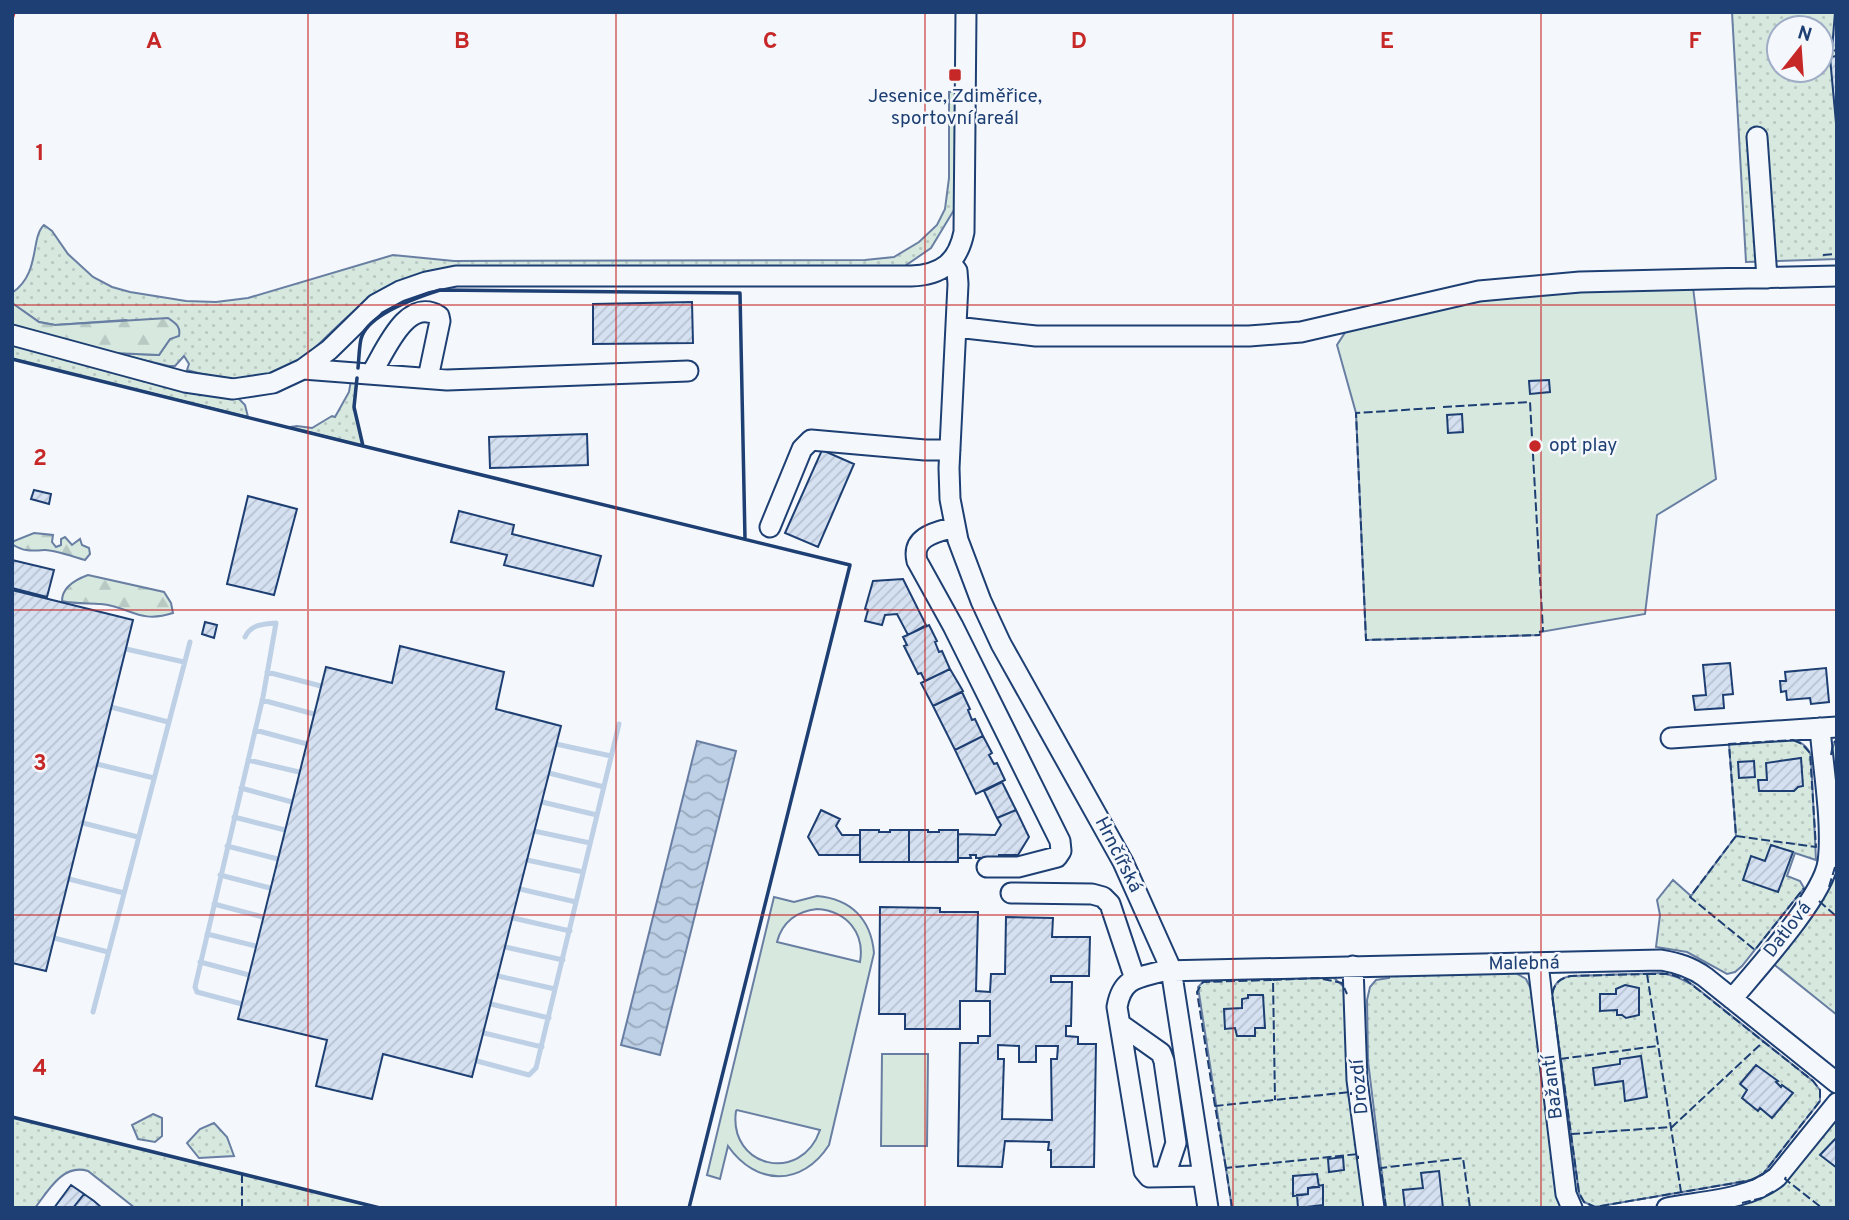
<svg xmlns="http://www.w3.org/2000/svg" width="1849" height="1220" font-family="Overpass,sans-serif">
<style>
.grass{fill:url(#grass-dots);stroke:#687fa3;stroke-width:2;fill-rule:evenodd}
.forest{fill:url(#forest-firs);stroke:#687fa3;stroke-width:2}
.pitch{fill:#d7e8df;stroke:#687fa3;stroke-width:2;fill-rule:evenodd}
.water{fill:url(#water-waves);stroke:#687fa3;stroke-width:2}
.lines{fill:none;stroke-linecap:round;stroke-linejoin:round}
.stream{stroke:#bed0e5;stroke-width:5}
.building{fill:url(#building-hatch);stroke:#1d3f73;stroke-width:2;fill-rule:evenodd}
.minor-casing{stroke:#1d3f73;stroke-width:23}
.minor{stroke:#f4f7fb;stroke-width:19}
.fence{stroke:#1d3f73;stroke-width:2;stroke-dasharray:9 3.5;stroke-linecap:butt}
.wall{stroke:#1d3f73;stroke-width:3.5}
.power{stroke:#c62828;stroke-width:2;stroke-dasharray:24 5 3.5 5;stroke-linecap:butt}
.grid{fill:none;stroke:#c62828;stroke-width:2;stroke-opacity:0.55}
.poi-dot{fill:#c62828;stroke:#f4f7fb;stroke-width:2.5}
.labels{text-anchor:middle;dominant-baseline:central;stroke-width:5;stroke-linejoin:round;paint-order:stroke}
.poi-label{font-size:19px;fill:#1d3f73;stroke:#f4f7fb}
.street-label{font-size:19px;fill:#1d3f73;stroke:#f4f7fb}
.grid-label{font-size:23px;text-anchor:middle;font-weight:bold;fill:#c62828;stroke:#f4f7fb;stroke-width:5;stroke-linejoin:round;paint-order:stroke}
</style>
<defs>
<pattern id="grass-dots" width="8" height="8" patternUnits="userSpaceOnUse" patternTransform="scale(1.75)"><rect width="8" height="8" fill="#d7e8df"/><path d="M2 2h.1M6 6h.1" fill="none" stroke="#b8c8c3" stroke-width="1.8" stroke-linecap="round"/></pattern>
<pattern id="forest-firs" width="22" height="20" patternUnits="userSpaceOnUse" patternTransform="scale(1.75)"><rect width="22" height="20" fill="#d7e8df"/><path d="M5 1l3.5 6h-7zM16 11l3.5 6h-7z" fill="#b8c8c3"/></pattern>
<pattern id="water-waves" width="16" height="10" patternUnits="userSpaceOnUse" patternTransform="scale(1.75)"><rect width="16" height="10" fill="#bed0e5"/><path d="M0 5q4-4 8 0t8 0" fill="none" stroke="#9aaabe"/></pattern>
<pattern id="building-hatch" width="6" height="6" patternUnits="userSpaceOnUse" patternTransform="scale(1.75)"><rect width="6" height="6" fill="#d5e0f0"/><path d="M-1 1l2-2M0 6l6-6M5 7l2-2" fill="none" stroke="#b6c1d1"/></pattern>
</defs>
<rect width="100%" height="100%" fill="#f4f7fb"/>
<!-- grass -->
<path class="grass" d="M1732,12h105v247l-91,3zM1779,28h42v42h-42z
M959,91l-2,114 -26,43 -29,20 -470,4c-22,5 -44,14 -63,27 -48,34 -65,81 -135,80 -16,0 -31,-5 -47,-9l2,-6 -5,-8 -9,10h-6l-56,-13 46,2 11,-16 -44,-19 -71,5 -16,-3 -27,-19v-10c29,-20 18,-55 32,-68l8,6 16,23 25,23 19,10 18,5 56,9 30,1 32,-4 145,-43 61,6 411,-1 29,-3 25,-15 18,-17 8,-16 4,-31v-86z
M12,342l226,56 7,7 3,12 -236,-58z
M351,380h6l-3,27 9,39 -73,-19 7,-1 15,2 20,-12 3,1 14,-25z
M1788,739c11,1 21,7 23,18l5,103 -21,-7 -8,23 13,5 4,7 -62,78 -7,6 -8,2 -40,-22 -31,-5 4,-32 -3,-15 16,-20 18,16 45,-60 -7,-92z
M1837,739v276l-66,-53 55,-68 6,-13 -1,-131z
M1512,971l14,8 5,10 29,208 4,11h-178l-18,-147 -1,-61 3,-13 6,-7 13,-2v-5z
M1662,973l15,4 16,8 120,96 7,9v11l-50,64 -7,9 -11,6 -157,27 -11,-5 -5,-9 -27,-198c2,-12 8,-17 19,-19z
M1332,976l13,12 13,166 6,54h-132l-34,-221 5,-5 10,-1v-4z
M153,1114l9,4v18l-7,6 -17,-3 -6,-14z
M1837,1116v92h-132l45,-9z
M12,1117l368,91h-245l-47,-37c-25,-8 -40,20 -53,37h-23z
M214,1123l13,14 7,19 -35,2 -12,-15 13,-14z"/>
<!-- forest -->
<path class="forest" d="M12,303l27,19 16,3 113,-7c7,5 13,8 11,18l-9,3 -11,16 -46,-2 -101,-27z
M34,533l19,2 -1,7 4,5 5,-2v-6l4,-2 7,8 8,-6 2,6 7,3 1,6 -5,6c-11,-3 -30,-10 -40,-10 -12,1 -22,2 -33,-6l2,-3z
M88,575l76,17 7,11 2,10c-34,11 -42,-6 -72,-9 -13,-1 -26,0 -39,-3 0,-14 15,-22 26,-26z"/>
<!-- pitch -->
<path class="pitch" d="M1693,287l23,192 -59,36 -12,99 -105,18v3l-174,5 -10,-227 -19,-68 11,-17 163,-33z
M817,896c34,3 54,23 57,57l-45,192c-27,42 -73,41 -101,1l-8,33 -13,-4 67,-278 20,5zM817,909c30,2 48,24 43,53l-83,-20c5,-20 20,-31 40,-33zM736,1111l1,-1 83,20c-19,55 -92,37 -84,-19z
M882,1054h46l-1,92h-46z"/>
<!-- water -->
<path class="water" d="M697,741l39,10 -76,304 -39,-10z"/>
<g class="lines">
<!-- stream -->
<path class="stream" d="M126,649l58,13
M267,672l54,14
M262,700l52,14
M111,707l57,15
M255,730l52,14
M556,744l55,12
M248,760l51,12
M97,764l57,14
M549,773l55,14
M241,788l51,14
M542,802l55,13
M234,817l51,13
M83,823l55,14
M534,831l56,12
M227,846l51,13
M527,860l56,12
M220,875l50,13
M69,879l55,14
M520,889l56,13
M214,904l49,13
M513,918l57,13
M207,934l49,12
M54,938l54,14
M505,947l58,13
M200,962l49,13
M498,976l57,13
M242,1004l-45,-12 -2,-5 68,-290 13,-74c-12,1 -25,1 -31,14
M491,1004l58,14
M93,1012l97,-370
M484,1033l58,14
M477,1061l52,14 7,-7 83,-344"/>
</g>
<!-- building -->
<path class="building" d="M1835,12h2v39l-5,-1z
M1837,56v67h-1l-6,-66z
M692,302l1,41 -100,1v-40z
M1549,380l1,12 -20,2 -1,-13z
M1462,414l1,18 -15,1 -1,-18z
M587,434l1,31 -98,3 -1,-31z
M822,450l32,14 -36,83 -33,-14z
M34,490l17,4 -2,10 -18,-5z
M248,496l49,13 -23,86 -47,-11z
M459,511l55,14 -2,9 89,22 -8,30 -89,-21 3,-10 -56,-13z
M12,560l42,10 -7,27 -35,-9z
M903,579l23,46 -18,10 -11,-21 -12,1 -3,10 -17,-4 3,-11 -3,-1 8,-28z
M12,590l121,30 -87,351 -34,-8z
M205,622l12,3 -3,13 -12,-4z
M929,625l8,16 -2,1 4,10 3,-1 8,18 -25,12 -4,-8 -3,1 -14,-28 3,-1 -4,-8z
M400,646l104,26 -8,37 65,17 -89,351 -89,-23 -11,45 -56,-13 11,-46 -89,-21 88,-352 66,16z
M1730,663l3,31 -10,1 1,13 -29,2 -2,-14 13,-1 -3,-30z
M1826,668l3,34 -18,2 -1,-6 -23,2 -1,-9 -5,1 -1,-11h6l-1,-9z
M950,669l13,22 -30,15 -12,-23z
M962,692l8,17 -2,1 4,10 3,-1 8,17 -28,14 -22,-44z
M983,736l9,17 -3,2 5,9 3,-1 8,17 -29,14 -21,-44z
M1801,758l2,28 -5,1 -4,4h-35l-1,-11h9l-1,-17z
M1754,761l1,16 -16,1 -1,-16z
M1002,782l14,28 -19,8 -13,-27z
M821,810l19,9 -4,7 6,9h18v20h-41l-11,-18z
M1016,810l13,27 -11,18h-19v3h-23v-3h-6l1,3h-13v-24l37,1 6,-10 -4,-7z
M860,830h19v2h11v-2h19v32h-49z
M909,830h19v2h11v-2h19v32h-49z
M1771,845l22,7 -15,40 -35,-12 8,-24 14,5z
M880,907l60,1v4h38l-2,79 14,1 1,-18h14l1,-57 47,1 -1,19h38l-1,39h-38v6h21l-1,44h-5v10l12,1v7h18l-2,123h-43v-17h-3l1,-8 -44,-1 -3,26 -44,-1 2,-123h18v-7h12v-35h-30v28h-55v-15h-26zM998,1045l21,1v16h17v-16h22l-1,13h-6l1,61 -50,-1 2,-60h-6z
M1625,985l14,3v27l-13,3 -4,-3h-5v-5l-17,1v-17h16v-5z
M1248,995h15l2,33h-10v8h-18l-2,-8 -10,1 -1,-20 18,-1v-9l6,-1z
M1641,1056l6,41 -22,4 -2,-20 -28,4 -2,-17 27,-4v-5z
M1756,1065l22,16 -2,1 5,5 1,-2 11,8 -21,25 -12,-10 -2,3 -16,-13 5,-8 -7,-6z
M1837,1137v31l-17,-13z
M1343,1157l1,13 -15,2 -1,-13z
M1439,1171l4,37h-38l-2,-18 20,-2 -2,-15z
M1317,1174l2,13 -11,1v6l-15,2v-20z
M71,1185l13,9 -11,14h-19z
M1323,1185v20l-25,3 -1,-13 11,-1v-6z
M84,1194l10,7 8,7h-29z"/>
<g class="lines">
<!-- minor casing -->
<g class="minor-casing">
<path id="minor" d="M1757,137l10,141
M951,263l6,8 1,13 -9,184 1,31 8,41 23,61 20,43 122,218 48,107 37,239
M956,327l80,9h213l52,-4 178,-41 101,-9 257,-6
M12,335l173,47 48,7 40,-6 30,-14 26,-19 47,-46 24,-13 26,-9 30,-6h455c31,-1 47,-14 53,-44l2,-220
M303,369l144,11 241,-9
M371,374c14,-22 35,-78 68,-58l1,5 -12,57
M770,527l32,-78 9,-9 114,10h25
M955,527c-18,5 -44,9 -38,34l36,65 107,215 1,10 -4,6 -39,10h-31
M1671,738l166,-11
M1011,893l81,1 11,3 7,7 25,75
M1538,964l28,230 6,14
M1353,966l4,114 17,128
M1732,999c25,-30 91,-102 96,-137 5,-37 -5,-95 -8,-134
M1120,1024l41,29 3,8 12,82 -11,33
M1203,1176l-54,1 -5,-6 -27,-164c5,-29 20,-29 46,-36l498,-11c17,3 30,7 44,17l132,106
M1667,1208c35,-7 82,-8 110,-31l60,-74"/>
</g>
<!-- minor -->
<use href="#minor" class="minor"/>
<!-- fence -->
<path class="fence" d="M1823,255l14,-1
M1443,407l87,-5 13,229 -4,1
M1435,408l-79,5 10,227 174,-5
M1793,740l9,4 8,9 6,94 -80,-11 -7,-92z
M1831,755l2,-11 4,-5
M1736,836l-46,61 65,53 49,-62
M1829,887l6,-20
M1819,901l18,16
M1647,974h23l16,6 127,101 7,9v11l-50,64 -7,9 -11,6 -157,27 -11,-5 -5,-9 -27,-198c2,-12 8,-17 19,-19z
M1647,974l34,218
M1273,980l45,-2 24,5 5,11
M1560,1059l97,-13
M1215,1106l-18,-114 6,-10 70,-2 2,120
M1571,1134l101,-7 91,-85
M1226,1168l-11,-62 136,-14v3
M1786,1177l-1,2 37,29
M1742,1203l20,-5 12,-7
M242,1208v-35
M1232,1208l-6,-40 132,-14v5
M1386,1208l-5,-40 82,-10 7,50"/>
<!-- wall -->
<path class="wall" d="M12,359l351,87
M358,368c1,-9 1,-20 3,-29 6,-25 57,-42 79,-49l300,3 5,246
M357,378l-3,29 9,39 487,119 -161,643
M12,1117l368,91"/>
<!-- power -->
<path class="power" d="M12,21l3,-9"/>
</g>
<!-- grid -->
<path class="grid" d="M308,12v1196M616,12v1196M925,12v1196M1233,12v1196M1541,12v1196M12,305h1825M12,610h1825M12,915h1825"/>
<!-- markers -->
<g class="poi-dot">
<rect x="948" y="68" width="14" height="14" rx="3.5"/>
<circle cx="1535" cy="446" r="7"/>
</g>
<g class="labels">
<!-- poi labels -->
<g class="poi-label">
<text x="955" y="97">Jesenice, Zdiměřice,<tspan x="955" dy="22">sportovní areál</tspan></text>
<text x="1549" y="446" text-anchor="start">opt play</text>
</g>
<!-- street labels -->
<g class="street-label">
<text transform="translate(1118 855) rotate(63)">Hrnčířská</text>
<text transform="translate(1788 930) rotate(-52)">Datlová</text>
<text transform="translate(1524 964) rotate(-1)">Malebná</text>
<text transform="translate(1360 1087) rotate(-95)">Drozdí</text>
<text transform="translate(1553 1087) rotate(-97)">Bažantí</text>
</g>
</g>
<g class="grid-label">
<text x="154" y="48">A</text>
<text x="462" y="48">B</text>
<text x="770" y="48">C</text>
<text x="1079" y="48">D</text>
<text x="1387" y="48">E</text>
<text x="1695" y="48">F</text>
<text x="40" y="160">1</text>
<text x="40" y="465">2</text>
<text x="40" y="770">3</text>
<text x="40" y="1075">4</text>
</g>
<!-- border -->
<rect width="1849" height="1220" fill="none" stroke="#1d3f73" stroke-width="28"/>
<!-- north arrow -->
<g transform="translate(1800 49) rotate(17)"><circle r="33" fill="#f4f7fb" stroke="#9eadc5" stroke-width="2"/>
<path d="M0-5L12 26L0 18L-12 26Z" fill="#c62828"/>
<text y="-10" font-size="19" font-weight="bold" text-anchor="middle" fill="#1d3f73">N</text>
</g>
</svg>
